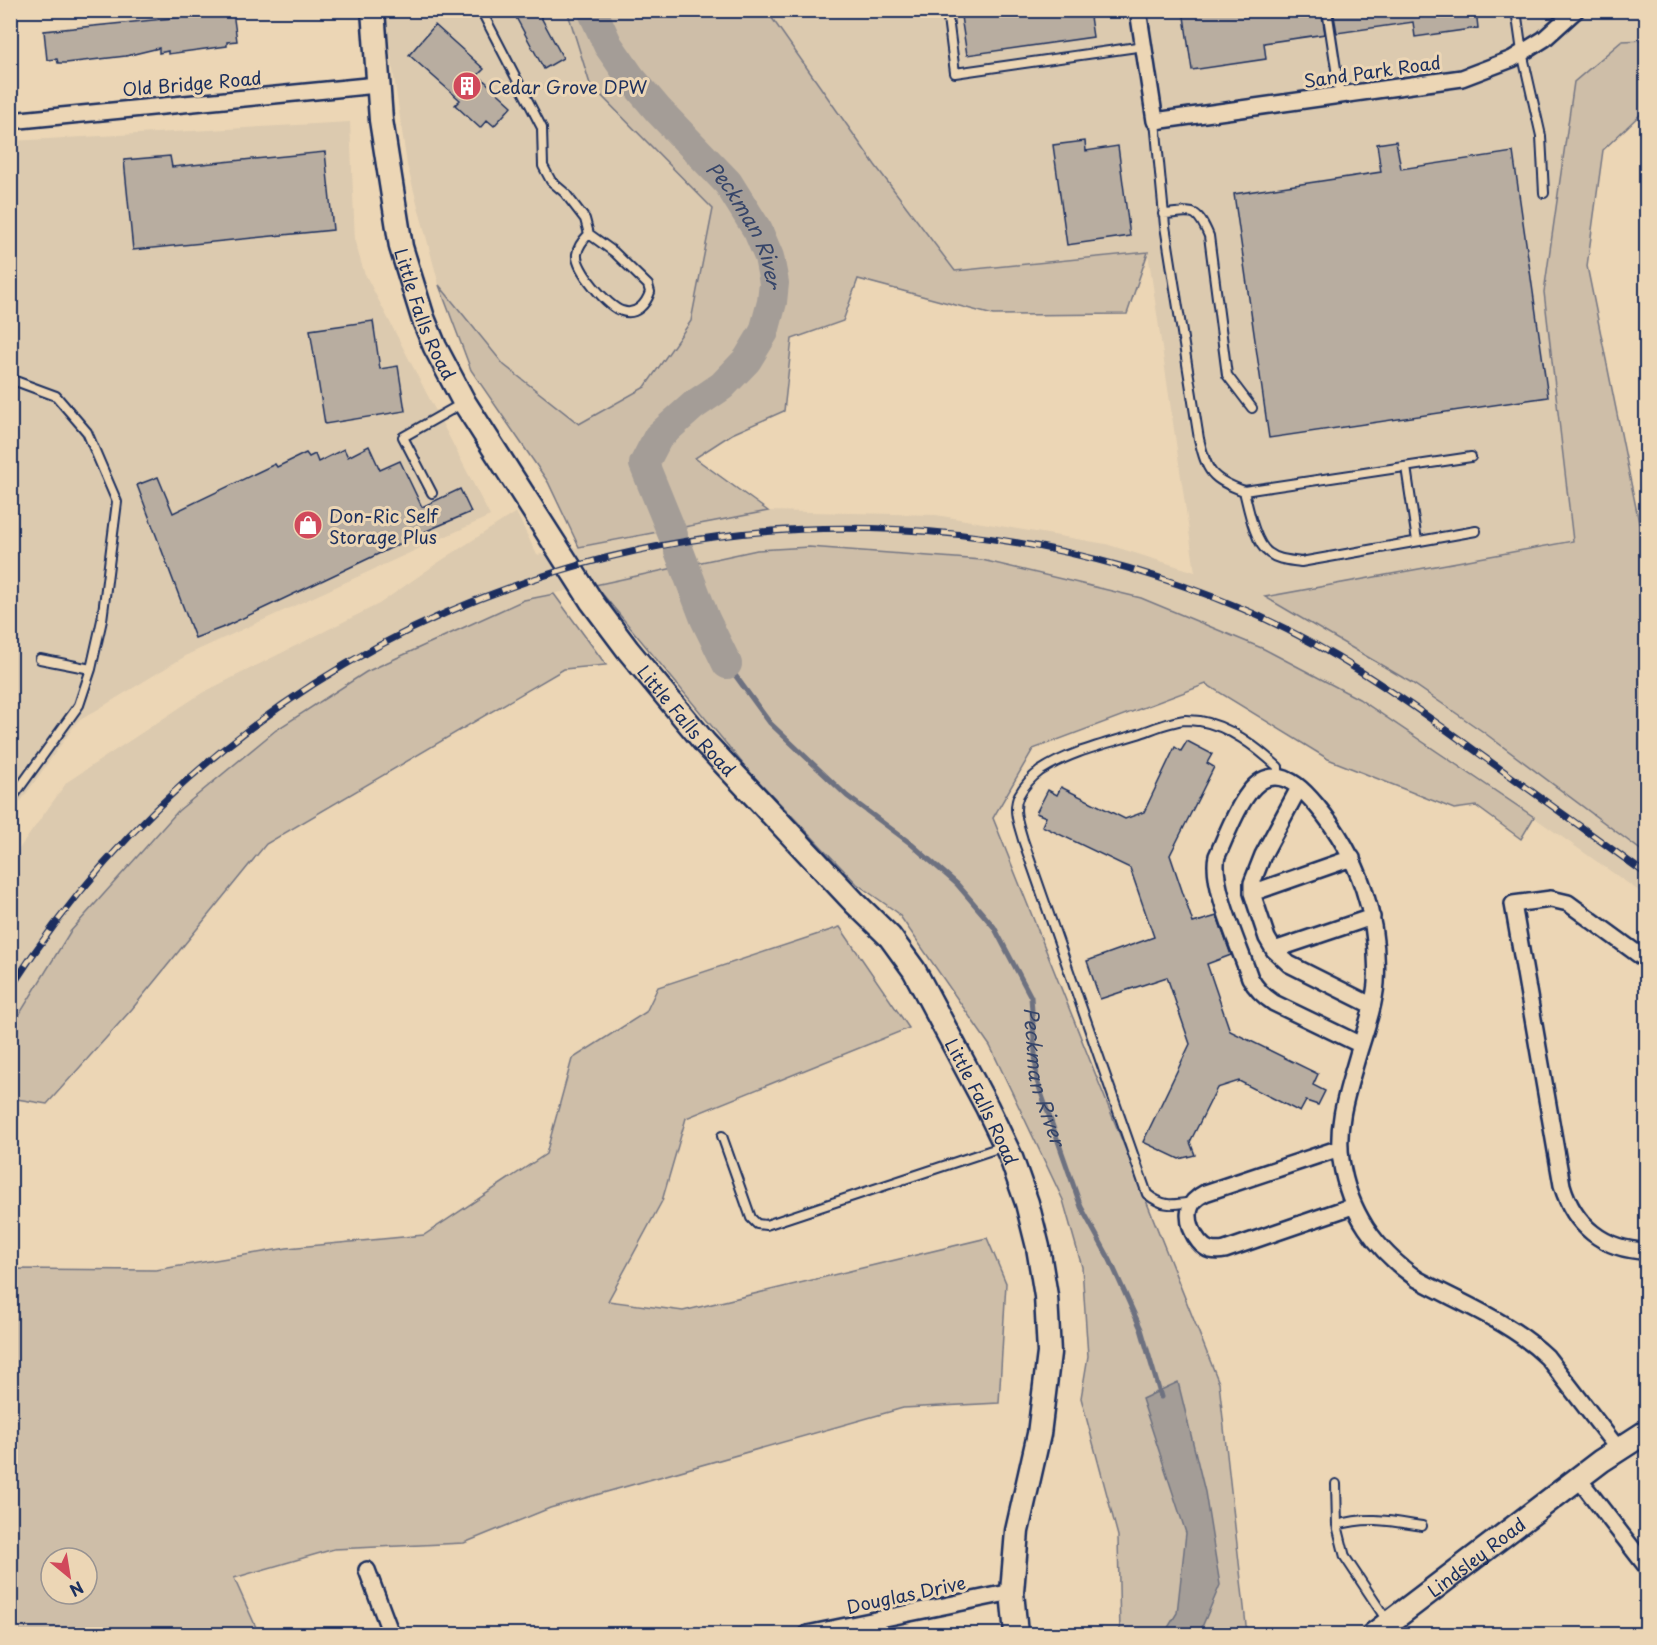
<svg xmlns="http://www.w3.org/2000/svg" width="1657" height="1645" font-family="'Playpen Sans',sans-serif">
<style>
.built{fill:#dccaaf}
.green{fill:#cebea8;stroke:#747683;stroke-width:1.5;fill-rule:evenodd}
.water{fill:#a49d97;stroke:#6d7180;stroke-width:1.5}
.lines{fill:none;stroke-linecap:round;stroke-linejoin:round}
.stream{stroke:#6d7180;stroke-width:5}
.river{stroke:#a49d97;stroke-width:30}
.building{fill:#b8ada0;stroke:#1b2f5e;stroke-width:1.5}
.lane-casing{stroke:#1b2f5e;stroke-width:12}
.street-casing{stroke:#1b2f5e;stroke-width:20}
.secondary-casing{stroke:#1b2f5e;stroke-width:27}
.lane{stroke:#ecd6b5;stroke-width:8}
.street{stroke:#ecd6b5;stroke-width:15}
.secondary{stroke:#ecd6b5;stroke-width:22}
.rail-casing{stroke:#1b2f5e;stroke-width:7}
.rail{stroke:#ecd6b5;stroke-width:4.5;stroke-dasharray:14;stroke-linecap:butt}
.labels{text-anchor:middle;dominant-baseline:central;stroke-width:6;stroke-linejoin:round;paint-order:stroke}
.street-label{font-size:18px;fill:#1b2f5e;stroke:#ecd6b5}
.poi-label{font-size:18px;fill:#1b2f5e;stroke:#ecd6b5;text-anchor:start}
.water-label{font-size:20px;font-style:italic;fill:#364569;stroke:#ecd6b5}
</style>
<rect width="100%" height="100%" fill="#ecd6b5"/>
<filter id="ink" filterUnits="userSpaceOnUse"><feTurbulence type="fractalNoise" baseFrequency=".0167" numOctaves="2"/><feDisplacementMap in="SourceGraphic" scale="12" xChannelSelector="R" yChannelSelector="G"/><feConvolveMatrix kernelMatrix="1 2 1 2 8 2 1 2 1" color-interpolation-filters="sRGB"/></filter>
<g filter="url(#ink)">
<!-- built -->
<path class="built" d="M388,11h179l23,73 123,125 -22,112 -46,66 -66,37 -75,-59 -65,-80 -32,-120 -21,-142z
M767,11h879v29l-24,1 -48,41 -30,210 29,250 -308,55 147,86 70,48 164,123v42l-178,-125 -109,-72 -95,-50 -455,-102 -52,3 -233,50 -158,72 -90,58 -98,81 -167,217v-168l56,-78 135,-89 177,-89 57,-40 80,-52 21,43 231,-44 168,4 170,29 89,28 -47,-319 -193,19 -80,-107z
M350,122l5,120 9,30 126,244 -301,138 -112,68 -66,93v-674z"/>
<!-- green -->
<path class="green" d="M567,10l200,1 108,154 80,106 193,-19 -21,62 -134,1 -135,-36 -15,42 -51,18 -8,72 -52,23 -37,24 73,53 -189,36 -31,-65 -77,-112 -32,-85 65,80 75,59 66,-37 46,-66 22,-112 -123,-125z
M1646,40v69l-43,41 -16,116 59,291v297l-164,-123 -70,-48 -147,-86 308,-56 -29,-249 30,-210 48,-41z
M809,547l173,13 159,38 123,51 95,50 175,118 -13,22 -45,-33 -22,3 -126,-50 -122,-75 -173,65 -40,69 226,565 28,251h-127l-2,-98 -37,-138 7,-42 -6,-89 -19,-67 -73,-154 -92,-133 -41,-29 -109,-114 -153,-185 162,-35z
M554,594l52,71 -42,4 -298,175 -134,165 -85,95 -36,-6v-70l59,-96 108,-121 98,-81 90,-58 158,-72z
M840,927l69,101 -223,90 -24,83 -54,100 75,10 304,-73 19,45 -7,120 -96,5 -353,100 -86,35 -130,6 -100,29 25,56h-248v-365l145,1 131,-22 137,-13 122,-81 26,-95 74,-47 12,-25zM51,1558h36v36h-36z"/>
<!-- water -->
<path class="water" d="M1178,1382l27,110 15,93 -21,49h-35l13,-21 9,-80 -44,-134z"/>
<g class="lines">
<!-- stream -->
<path class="stream" id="s1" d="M727,664l43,59 77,73 63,47 47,41 37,43 37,70 6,84 44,126 29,53 31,69 20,68"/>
<!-- river -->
<g class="river">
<path id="s2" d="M592,10l16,35 23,33 27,32 70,73 30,48 11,26 5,26 -2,19 -8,30 -17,28 -25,26 -28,19 -36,32 -14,27 29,71"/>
<path d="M679,551l26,68 22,45"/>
</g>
</g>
<!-- building -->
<path class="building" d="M512,10h25l26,48 -19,11z
M960,10h129l4,27 -126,18z
M1183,10h138l4,24 -61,9 2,16 -74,11z
M1333,10h143l2,18 -63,9 -2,-15 -76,11z
M233,12l4,29 -10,1v4l-59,8v-3l-9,2v-5l-33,8 -60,7h-8l-1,-4 -10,1 -3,-29z
M435,25l49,44 -6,6 34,31 -18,20 -7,-6 -7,8 -25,-23 5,-5 -51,-45z
M1085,141l1,10 32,-5 12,90 -63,9 -14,-100z
M1396,141l5,28 112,-17 35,245 -279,41 -35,-244 147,-22 -4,-28z
M325,152l8,78 -200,20 -9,-90 46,-4 2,11z
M373,321l7,48 18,-3 7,45 -80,13 -15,-94z
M369,446l11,24 20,-9 22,46 38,-18 11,23 -40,17 -207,98 -29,11 -58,-153 21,-8 15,36 102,-49 2,3 29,-14 3,4 6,-3 3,8 26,-13 4,8z
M1187,741l25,13 -5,9 7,4 -44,88 23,68 24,-7 14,39 -24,9 23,67 88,43 -5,11 12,6 -7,14 -12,-4 -6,11 -61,-31 -22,7 -27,54 5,13 -16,4 -36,-17 47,-98 -23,-67 -67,22 -13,-38 67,-24 -24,-69 -88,-42 4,-9 -10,-4 12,-23 9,5 4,-8 64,32 19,-7 31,-65 6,4z"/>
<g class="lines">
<!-- lane casing -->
<g class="lane-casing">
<path id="lane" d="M481,10l61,118 1,38 8,15 14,12 20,26 4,15 25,18 34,33 2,7c-4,12 -14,24 -28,19 -14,-4 -47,-42 -45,-57 1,-8 6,-14 12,-20
M947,10l8,63 189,-27
M1327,10l13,85
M1516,10l6,42 19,84 3,57
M1155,121l10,105 34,213c8,33 12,40 45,52l227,-34
M1163,214c31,-2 33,-8 46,22l18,139 25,33
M10,379l46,17 31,36 30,70 -15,118 -11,49 -12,36 -69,96
M1406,467l11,74
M1244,491c4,16 11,53 25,62 9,7 20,7 32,9l175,-31
M432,493l-29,-56 60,-34
M40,659l51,10
M722,1136l29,82 6,6 9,1 238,-79
M1192,1202c-20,3 -29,5 -45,-8l-124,-354c-4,-15 -11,-30 -4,-45 5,-9 13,-18 21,-24 29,-19 65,-27 98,-37 15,-5 32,-13 48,-14 4,0 10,1 14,1 30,5 56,26 78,46v10
M1336,1484l1,41 8,32 43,65
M1337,1525c31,-9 53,-4 85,1"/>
</g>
<!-- street casing -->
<g class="street-casing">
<path id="street" d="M1138,10l17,111 307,-43 50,-19 32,-20 32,-29
M10,121l367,-36
M1299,788l-36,67 -11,28v10l15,45 7,12 15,14 82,41
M1252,893l100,-35
M1274,950l98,-33
M1646,960l-78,-57 -17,-4 -38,5 49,281c12,41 42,65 84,66
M1361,1045l-87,-42c-11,-7 -18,-14 -24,-25 -10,-30 -40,-94 -33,-122 10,-21 27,-72 51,-78 20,-6 38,15 49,28 42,50 63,112 59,177 -2,25 -12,51 -19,75 -10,35 -21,66 -16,102 8,53 34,89 76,119 44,24 94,43 130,78l71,92
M1340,1148l-135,45c-4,2 -8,5 -11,8 -12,14 0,43 16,49 5,1 10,1 15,0l128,-44
M1578,1478l68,88
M367,1570l24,64
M807,1634l205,-42"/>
</g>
<!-- secondary casing -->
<g class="secondary-casing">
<g id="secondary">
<path id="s3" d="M373,10l8,110 20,127 22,71 12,29 29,55 128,200 36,48 77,93 150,160 35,34 24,33 73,137 23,48 17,48 11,44 8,49 3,57 -10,81 -22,97 -5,61 4,42"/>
<path id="s4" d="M1374,1634l227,-173 45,-29"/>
</g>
</g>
<!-- lane -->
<use href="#lane" class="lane"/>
<!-- street -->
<use href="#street" class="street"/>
<!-- secondary -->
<use href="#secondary" class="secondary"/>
<!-- rail casing -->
<g class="rail-casing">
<path id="rail" d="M10,989c265,-415 781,-571 1233,-380 85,36 160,89 234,143 57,41 113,81 169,122"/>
</g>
<!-- rail -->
<use href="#rail" class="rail"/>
</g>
</g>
<!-- icons -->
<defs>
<g id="building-disc" transform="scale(1.5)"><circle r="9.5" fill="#d1495b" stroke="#ecd6b5"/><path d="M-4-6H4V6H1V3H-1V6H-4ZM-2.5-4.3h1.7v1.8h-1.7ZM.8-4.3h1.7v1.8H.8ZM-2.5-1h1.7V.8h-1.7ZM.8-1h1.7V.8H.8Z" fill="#fff"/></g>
<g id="shop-disc" transform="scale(1.5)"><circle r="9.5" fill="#d1495b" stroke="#ecd6b5"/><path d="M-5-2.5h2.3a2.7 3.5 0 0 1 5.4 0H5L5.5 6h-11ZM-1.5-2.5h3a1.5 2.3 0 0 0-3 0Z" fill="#fff"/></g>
</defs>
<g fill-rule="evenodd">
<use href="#building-disc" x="467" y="86"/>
<use href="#shop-disc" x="308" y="525"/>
</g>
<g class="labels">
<!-- street labels -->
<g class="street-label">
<text transform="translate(1372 71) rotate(-8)">Sand Park Road</text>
<text transform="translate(192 83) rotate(-5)">Old Bridge Road</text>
<text stroke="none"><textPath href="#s3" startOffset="310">Little Falls Road</textPath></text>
<text stroke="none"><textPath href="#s3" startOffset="796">Little Falls Road</textPath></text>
<text stroke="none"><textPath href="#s3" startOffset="1282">Little Falls Road</textPath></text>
<text stroke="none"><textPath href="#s4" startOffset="128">Lindsley Road</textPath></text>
<text transform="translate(906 1594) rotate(-12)">Douglas Drive</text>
</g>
<!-- poi labels -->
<g class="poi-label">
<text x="488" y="86">Cedar Grove DPW</text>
<text x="329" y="515">Don-Ric Self<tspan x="329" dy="21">Storage Plus</tspan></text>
</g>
<!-- water labels -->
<g class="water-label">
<text stroke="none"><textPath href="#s2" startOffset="267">Peckman River</textPath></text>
<text stroke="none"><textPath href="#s1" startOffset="537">Peckman River</textPath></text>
</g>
</g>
<!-- margin -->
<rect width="1657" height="1645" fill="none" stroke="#ecd6b5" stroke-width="36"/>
<rect x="18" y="18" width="1621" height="1609" fill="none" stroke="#1b2f5e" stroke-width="2" filter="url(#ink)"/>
<!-- north arrow -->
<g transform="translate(69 1576) rotate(150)"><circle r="28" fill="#ecd6b5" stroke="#989392" stroke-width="1.5"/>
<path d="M0-4.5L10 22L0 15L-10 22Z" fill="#d1495b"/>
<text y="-9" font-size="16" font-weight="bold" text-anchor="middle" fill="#1b2f5e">N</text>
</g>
</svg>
